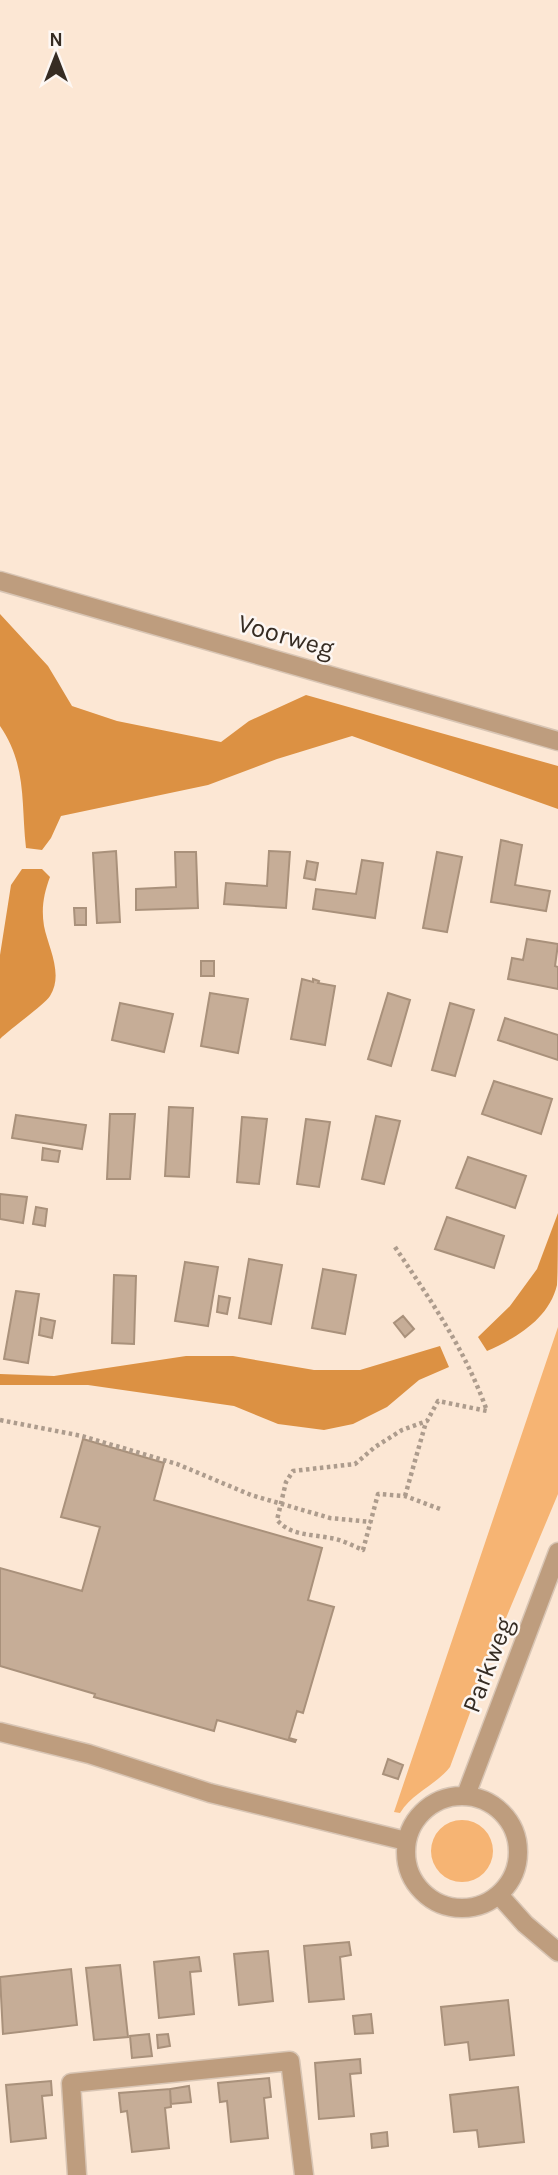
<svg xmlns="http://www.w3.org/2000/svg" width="558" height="2175" font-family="Karla,sans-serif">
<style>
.green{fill:#f6b473}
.water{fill:#dc9143}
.building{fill:#c6ad97;stroke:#a9917b;stroke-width:2}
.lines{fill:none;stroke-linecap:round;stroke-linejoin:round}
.minor-casing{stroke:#d8c5b4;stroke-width:21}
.path{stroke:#ad9c8d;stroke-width:4.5;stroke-dasharray:3.5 3.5;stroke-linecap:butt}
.minor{stroke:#be9d7e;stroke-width:18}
.labels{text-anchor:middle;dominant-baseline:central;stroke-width:5;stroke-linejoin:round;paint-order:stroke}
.street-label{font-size:26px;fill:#362c23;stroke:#fdf7f3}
</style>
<rect width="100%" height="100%" fill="#fce7d4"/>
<!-- green -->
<path class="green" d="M558,1327v167l-62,148 -46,125c-15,19 -37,25 -50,46l-6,-1z
M431 1851a31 31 0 1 1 62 0a31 31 0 1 1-62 0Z"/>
<!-- water -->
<path class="water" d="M0,614l48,52 24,40 45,15 104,21 28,-21 57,-26 252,71v43l-206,-73 -75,23 -69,26 -147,31 -10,22 -9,12 -16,-2c-5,-45 1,-83 -26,-122z
M22,869h20l8,8c-6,16 -9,31 -6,49 4,21 20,48 6,70 -6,9 -40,33 -50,43v-84l11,-70z
M558,1213c0,19 0,54 -1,72 -8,34 -41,53 -70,66l-9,-14 32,-31 27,-37z
M440,1346l9,21 -30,13 -32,27 -34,17 -29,6 -46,-6 -44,-18 -146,-21h-88v-11l54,2 132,-20h47l81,14h46z"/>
<!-- building -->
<path class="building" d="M501,840l21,5 -7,40 35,6 -4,20 -55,-9z
M116,851l4,71 -23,1 -4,-70z
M269,851l21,1 -4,56 -62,-4 2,-21 41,3z
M175,852h21l2,56 -62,2v-21l40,-2z
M437,852l25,5 -15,75 -24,-4z
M362,860l21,3 -8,55 -62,-9 3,-20 40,5z
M307,861l11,2 -3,17 -11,-2z
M74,908h12v17h-11z
M527,939l31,5 -3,22 3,1v22l-50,-10 4,-21 11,2z
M201,961h13v15h-13z
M302,979l11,3v-3l6,2 -1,2 17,3 -10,59 -34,-6z
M210,993l38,6 -10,54 -37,-7z
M388,993l22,7 -19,66 -23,-7z
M120,1003l53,11 -9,38 -52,-12z
M450,1003l24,7 -19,66 -23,-6z
M505,1018l53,17v25l-60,-20z
M494,1081l58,18 -11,35 -59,-20z
M169,1107l24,1 -4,69 -24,-1z
M110,1114h25l-5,65h-23z
M16,1115l70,10 -4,24 -70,-11z
M376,1116l24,5 -16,63 -22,-5z
M242,1117l25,2 -8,65 -22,-2z
M306,1119l24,3 -11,65 -22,-3z
M43,1148l17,3 -2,11 -16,-2z
M468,1157l58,19 -11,32 -59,-20z
M0,1194l27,3 -4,26 -23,-4z
M36,1207l11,2 -2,17 -12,-2z
M447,1217l57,19 -10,32 -59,-19z
M249,1259l33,6 -11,59 -32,-6z
M185,1262l33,5 -10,59 -33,-5z
M323,1269l33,6 -11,59 -33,-6z
M114,1275l22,1 -2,68 -22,-1z
M16,1291l23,3 -11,69 -24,-4z
M219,1296l11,2 -3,16 -10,-2z
M403,1316l11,13 -9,8 -11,-14z
M41,1318l14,3 -3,17 -13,-3z
M83,1439l81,24 -10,37 168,48 -14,52 26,7 -31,106 -6,-2 -8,27 7,2 -1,2 -78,-22 -3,11 -120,-34 1,-3 -95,-28v-98l82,23 18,-64 -39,-10z
M388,1759l15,6 -5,14 -15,-5z
M349,1942l2,13 -11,2 4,42 -35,3 -5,-56z
M268,1951l5,50 -34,4 -5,-51z
M199,1957l2,14 -11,1 4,42 -35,4 -5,-56z
M120,1965l8,72 -34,3 -8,-72z
M71,1969l6,56 -74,9 -3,-57z
M508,2000l6,55 -44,5 -2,-18 -23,3 -4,-38z
M371,2014l2,19 -18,1 -2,-18z
M149,2034l3,22 -20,2 -2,-22z
M168,2034l2,12 -12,2 -1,-13z
M360,2059l1,14 -11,1 4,42 -35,3 -4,-56z
M269,2078l2,19 -7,1 4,40 -37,4 -4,-41 -7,1 -2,-19z
M51,2081l1,14 -10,1 4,42 -35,4 -5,-57z
M189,2086l2,16 -20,2 -1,-15z
M518,2087l6,55 -45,5 -2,-17 -23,2 -4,-37z
M170,2089l1,18 -6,1 4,40 -37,4 -5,-41 -6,1 -2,-19z
M387,2132l1,14 -16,2 -1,-14z"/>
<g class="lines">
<!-- minor casing -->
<g class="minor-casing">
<path id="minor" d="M0,581l558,160
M0,1732l89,22 121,39 196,48
M466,1795l92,-243
M406 1852a56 56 0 1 1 112 0a56 56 0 1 1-112 0Z
M499,1895l26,29 33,28
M77,2175l-6,-92 219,-22 14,114"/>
</g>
<!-- path -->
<path class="path" d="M395,1247c36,54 70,102 92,164l-49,-10 -11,20 -25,9 -27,17 -20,17 -62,7 -7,11 -9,38c14,16 34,14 53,18 11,1 23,8 33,12l15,-56 27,2 35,13
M0,1420l82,16 95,28 74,31 79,23 41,4
M405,1496l21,-74"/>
<!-- minor -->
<use href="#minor" class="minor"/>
</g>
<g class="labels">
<!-- street labels -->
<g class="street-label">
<text transform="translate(286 636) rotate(16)">Voorweg</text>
<text transform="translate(488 1665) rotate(-69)">Parkweg</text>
</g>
</g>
<!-- north arrow -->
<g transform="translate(56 56)" stroke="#fdf7f3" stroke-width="5" paint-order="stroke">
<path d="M0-5L12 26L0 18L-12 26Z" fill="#362c23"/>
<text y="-10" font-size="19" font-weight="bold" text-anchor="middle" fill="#362c23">N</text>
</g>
</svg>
